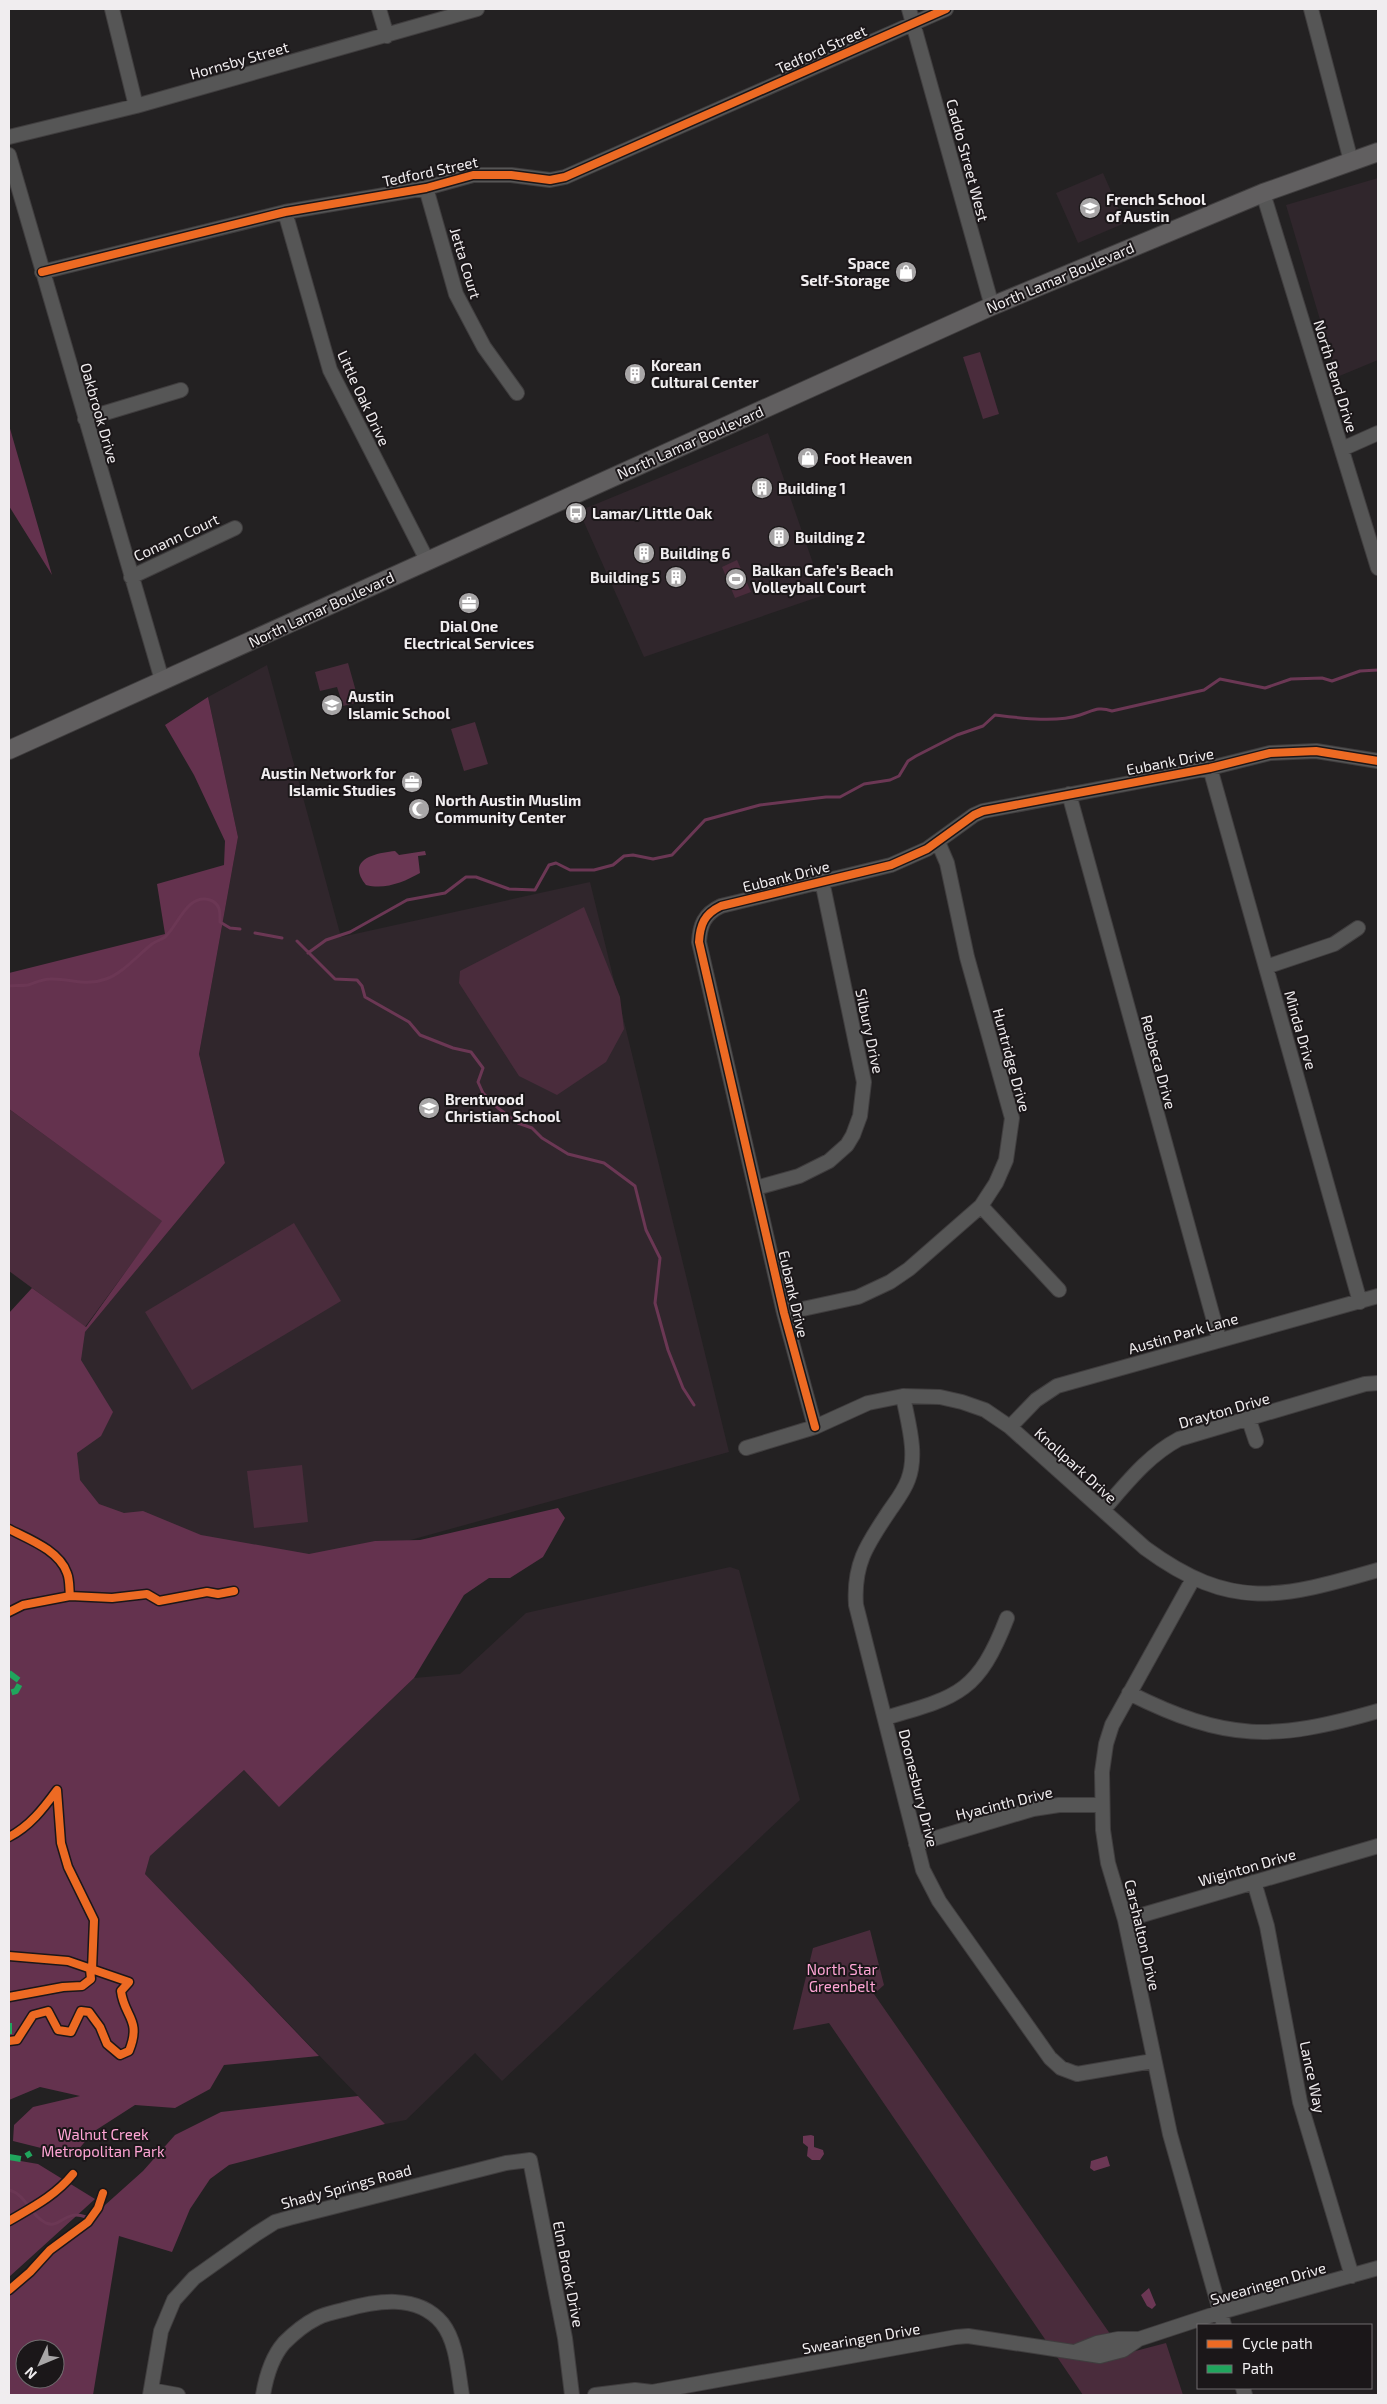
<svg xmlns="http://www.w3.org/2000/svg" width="1387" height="2404" font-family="'Exo 2',sans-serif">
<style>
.built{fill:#30262c}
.green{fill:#4a2c3c}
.forest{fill:#64324e;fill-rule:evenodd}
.water{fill:#6b3754}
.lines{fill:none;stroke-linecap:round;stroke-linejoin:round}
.stream{stroke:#6b3754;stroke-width:3}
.minor-casing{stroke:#403e3f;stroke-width:16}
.major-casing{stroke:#403e3f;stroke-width:20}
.minor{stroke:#565656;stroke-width:14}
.major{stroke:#615f60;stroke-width:18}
.quiet{stroke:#20a55d;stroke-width:6;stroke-dasharray:12 6;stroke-linecap:butt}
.cycleway-casing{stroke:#1b1719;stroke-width:11}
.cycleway{stroke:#ed6a23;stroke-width:8}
.labels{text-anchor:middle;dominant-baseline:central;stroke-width:4;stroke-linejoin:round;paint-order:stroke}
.street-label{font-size:15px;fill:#f0edef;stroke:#1b1719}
.poi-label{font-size:15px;font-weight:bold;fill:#f0edef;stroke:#1b1719;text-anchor:start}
.park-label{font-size:15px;fill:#ffa5d5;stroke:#1b1719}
</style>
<rect width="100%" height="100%" fill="#232122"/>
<!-- built -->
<path class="built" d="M1103,173l22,50 -47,20 -22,-50z
M1378,178v182l-41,17 -51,-172z
M768,433l56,162 -180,62 -65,-146z
M267,665l74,272 249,-55 139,570 -655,181 -55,-216 65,-84 141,-170 -26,-109 39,-217 -30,-140z
M730,1567l9,3 61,230 -298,281 -27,-28 -69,67 -21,4 -240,-250 5,-19 94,-85 35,36 135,-128 46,-4 66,-61z"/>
<!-- green -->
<path class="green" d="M980,352l19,62 -16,5 -20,-62z
M737,560l14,32 -16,6 -13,-31z
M348,663l11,39 -16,4 -6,-19 -17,4 -5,-19z
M475,722l13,42 -24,7 -13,-42z
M584,907l36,90 4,32 -18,33 -49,33 -38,-19 -60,-93 1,-12z
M9,1109l154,112 -78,106 -76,-56z
M294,1223l47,78 -149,89 -47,-78z
M302,1465l6,57 -54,6 -7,-57z
M870,1930l14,55 -10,9 250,360 42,-11 17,52h-100l-254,-372 -36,7 20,-82z"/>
<!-- forest -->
<path class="forest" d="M9,425l43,150 -43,-69z
M208,697l30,140 -39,217 26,109 -140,169 -4,28 32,52 -12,24 -24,17 3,27 19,24 25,9 19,-2 58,24 108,19 66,-13 45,-1 138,-32 7,10 -22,39 -33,21h-21l-25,17 -50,83 -135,129 -35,-37 -94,86 -5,18 174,182 -95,9 -14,24 -35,19 -40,-3 -42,27 -20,24 -60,-15 1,-16 19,-18 47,-11 -40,-9 -31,13v-787l23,-25 54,39 76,-106 -153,-112v-136l156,-39 -8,-50 67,-19 1,-24 -31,-66 -29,-50z
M358,2096l27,28 -156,41 -19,14 -20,30 -18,43 -53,-16 -26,159h-84v-104l134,-120 32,-36 46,-23zM25,2349h30v30h-30z
M9,2159l29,5 57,35 -86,78z"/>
<!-- water -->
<path class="water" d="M395,851l4,4 26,-4 1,4 -8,1 2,17c-16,9 -35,17 -54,12 -21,-26 10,-32 29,-34z
M811,2135l3,1v11l9,3 1,4 -4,6h-8l-5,-4 1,-9 -5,-4v-7z
M1107,2156l3,10 -16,5 -4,-3 1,-7z
M1149,2288l7,17 -4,4 -5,-3 -6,-11z"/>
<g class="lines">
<!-- stream -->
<path class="stream" d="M255,933l27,5
M297,941l38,38 22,1 5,6 3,11 44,25 11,13 33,13 18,4 12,16 -5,14 5,11 15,15 20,15 14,5 10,10 26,16 36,9 31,23 11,44 14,28 -5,45 13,47 15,38 11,17
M308,953l18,-13 24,-8 57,-32 38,-7 21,-16h10l33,12 26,1 14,-25 7,-2 14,7h24l19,-5 11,-9 9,-1 20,4 19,-4 33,-35 55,-15 66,-8h14l24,-13 26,-4 9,-4 9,-15 8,-5 41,-21 26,-9 12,-11c25,3 61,8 85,0 13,-4 18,-9 32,-4l92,-21 16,-11 45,9 26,-9 31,-1 10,3 28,-10 18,-1
M9,986c6,-1 13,0 19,-1 7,-2 14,-6 22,-6 21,-1 34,8 56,0 17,-6 32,-24 46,-35 4,-3 9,-4 13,-7 13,-11 22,-44 45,-37 11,4 10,13 10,22l10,6 10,1
M9,2190c17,4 21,26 37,33 16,6 17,-14 40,-6"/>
<!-- minor casing -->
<g class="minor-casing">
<path id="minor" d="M112,9l24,97
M379,9l8,27
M909,9l83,297
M1311,9l40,152
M9,137l127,-31 341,-97
M9,155l153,525
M426,188l30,106 28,53 33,46
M1263,193l115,375
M285,212l45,158 97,190
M42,272l243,-60 141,-24 47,-13h38l39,5 15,-3 381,-168
M85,419l96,-29
M1342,449l36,-16
M131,577l104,-49
M1210,768l150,534
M1069,794l150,545
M1266,967l68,-23 24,-16
M756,1188l43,-12 30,-15 18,-16 6,-10 7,-19 4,-34 -42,-201
M981,1206l78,84
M784,1313l74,-16 32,-15 19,-13 72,-63 15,-23 10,-23 6,-42 -45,-161 -20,-94 -9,-21
M903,1396c5,27 15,58 5,84 -4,11 -11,20 -18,30 -22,33 -37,53 -34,95l67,265 16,31 111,157 11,10 16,6 76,-13
M1249,1420l7,21
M815,1427l-31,-114 -85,-371c1,-17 5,-28 22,-36l170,-41 36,-16 47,-34 9,-4 227,-43 60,-15 46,-2 62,10
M1010,1427l26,-27 21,-14 321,-90
M746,1448l69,-21 53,-24 35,-7 37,1 22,5 23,8 25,17 135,121c87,64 136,50 233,22
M1103,1510c23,-26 44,-54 76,-71l186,-55 13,-1
M1193,1579l-81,146 -6,19 -4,28 1,58 5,33 17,57 45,214 54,191
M1129,1693c98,49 145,48 249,18
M885,1718c73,-21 93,-25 122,-100
M916,1844l117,-35 26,-4h43
M1254,1882l13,44 33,176 52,174
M1125,1920l253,-74
M1077,2351l20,-8 21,-4h21l82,-27 157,-44
M1243,2388l2,7
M151,2390l27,5
M150,2395l11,-64 13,-31 20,-22 62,-44 19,-12 14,-4 217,-55 24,-3 35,178 7,57
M263,2395c3,-18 8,-37 21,-52 10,-10 21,-19 33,-25 8,-4 17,-6 26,-8 32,-9 74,-17 99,13 15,19 16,49 20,72
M595,2395l40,-5 17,2 304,-55 12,-1 132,20 23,-6 16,-11"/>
</g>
<!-- major casing -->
<g class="major-casing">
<path id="major" d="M9,750l983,-444 271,-113 115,-41"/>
</g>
<!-- minor -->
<use href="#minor" class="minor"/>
<!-- major -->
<use href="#major" class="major"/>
<!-- quiet -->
<path class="quiet" d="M9,1673l12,9 -5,9 -7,2
M9,2023v11
M9,2157l12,2 10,-6"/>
<!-- cycleway casing -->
<g class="cycleway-casing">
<path id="cycleway" d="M42,272l243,-60 141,-24 47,-13h38l39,5 15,-3 381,-168
M815,1427l-31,-114 -85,-371c1,-17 5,-28 22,-36l170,-41 36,-16 47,-34 9,-4 227,-43 60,-15 46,-2 62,10
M9,1529c19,10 50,21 58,44 3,7 2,16 3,23
M9,1612l14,-7 47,-9 42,2 35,-4 12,7 48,-9 11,2 16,-3
M9,1837c21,-11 34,-28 48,-47l4,53 7,24 26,53 -2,50
M9,1956l59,5 61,21 -8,9c3,26 21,28 8,60l-9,4 -13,-11 -7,-17 -11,-15 -8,-1 -10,21 -13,-2 -10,-19 -15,4 -16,25 -8,1
M9,1997l54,-10 19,-1 9,-7 -1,-10
M9,2221c24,-14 46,-25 64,-47
M9,2290l21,-18 20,-22 38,-28 10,-14 5,-15"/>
</g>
<!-- cycleway -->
<use href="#cycleway" class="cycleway"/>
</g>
<!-- icons -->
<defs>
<g id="school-disc" transform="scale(1.125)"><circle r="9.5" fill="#a8a6a7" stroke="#1b1719"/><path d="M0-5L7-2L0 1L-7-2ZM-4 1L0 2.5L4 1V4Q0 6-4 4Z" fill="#fff"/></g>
<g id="shop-disc" transform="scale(1.125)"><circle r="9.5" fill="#a8a6a7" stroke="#1b1719"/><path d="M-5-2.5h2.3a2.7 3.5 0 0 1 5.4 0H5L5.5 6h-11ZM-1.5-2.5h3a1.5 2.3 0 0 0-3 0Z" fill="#fff"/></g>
<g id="building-disc" transform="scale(1.125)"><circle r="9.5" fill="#a8a6a7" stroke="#1b1719"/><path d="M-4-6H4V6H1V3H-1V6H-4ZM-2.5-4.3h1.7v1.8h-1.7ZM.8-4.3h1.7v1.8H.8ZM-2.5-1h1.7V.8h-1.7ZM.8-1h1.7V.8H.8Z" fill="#fff"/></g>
<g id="bus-disc" transform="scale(1.125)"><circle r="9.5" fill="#a8a6a7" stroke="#1b1719"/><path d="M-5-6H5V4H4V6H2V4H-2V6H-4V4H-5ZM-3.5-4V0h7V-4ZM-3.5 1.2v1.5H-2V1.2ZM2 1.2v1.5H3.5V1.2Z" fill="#fff"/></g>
<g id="stadium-disc" transform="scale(1.125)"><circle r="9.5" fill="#a8a6a7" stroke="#1b1719"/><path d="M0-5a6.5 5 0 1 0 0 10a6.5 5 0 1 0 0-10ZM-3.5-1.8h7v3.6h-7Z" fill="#fff"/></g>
<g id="office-disc" transform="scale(1.125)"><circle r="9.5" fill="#a8a6a7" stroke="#1b1719"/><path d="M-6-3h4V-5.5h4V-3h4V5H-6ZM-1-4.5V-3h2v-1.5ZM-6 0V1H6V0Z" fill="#fff"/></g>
<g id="mosque-disc" transform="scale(1.125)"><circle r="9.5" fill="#a8a6a7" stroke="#1b1719"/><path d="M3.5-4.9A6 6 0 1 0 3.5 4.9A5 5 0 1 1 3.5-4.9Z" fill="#fff"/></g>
</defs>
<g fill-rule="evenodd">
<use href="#school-disc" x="1090" y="208"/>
<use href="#shop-disc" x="906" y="272"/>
<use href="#building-disc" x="635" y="374"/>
<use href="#shop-disc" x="808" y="458"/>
<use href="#building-disc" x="762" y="488"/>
<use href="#bus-disc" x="576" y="513"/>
<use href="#building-disc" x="779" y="537"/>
<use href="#building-disc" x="644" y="553"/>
<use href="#building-disc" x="676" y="577"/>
<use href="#stadium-disc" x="736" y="579"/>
<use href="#office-disc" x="469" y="603"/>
<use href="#school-disc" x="332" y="705"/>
<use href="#office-disc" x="412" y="782"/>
<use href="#mosque-disc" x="419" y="809"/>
<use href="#school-disc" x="429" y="1108"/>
</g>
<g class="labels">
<!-- street labels -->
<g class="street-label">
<text transform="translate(821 49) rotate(-24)">Tedford Street</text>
<text transform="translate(239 60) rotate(-16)">Hornsby Street</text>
<text transform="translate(968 160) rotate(75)">Caddo Street West</text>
<text transform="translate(430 171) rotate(-12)">Tedford Street</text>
<text transform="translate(466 263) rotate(73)">Jetta Court</text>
<text transform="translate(1060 277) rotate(-23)">North Lamar Boulevard</text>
<text transform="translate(1336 376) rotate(73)">North Bend Drive</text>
<text transform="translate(364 398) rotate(65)">Little Oak Drive</text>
<text transform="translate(100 413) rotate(74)">Oakbrook Drive</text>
<text transform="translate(690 442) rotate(-24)">North Lamar Boulevard</text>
<text transform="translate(176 537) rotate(-25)">Conann Court</text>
<text transform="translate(321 609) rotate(-25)">North Lamar Boulevard</text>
<text transform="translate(1170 761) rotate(-11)">Eubank Drive</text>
<text transform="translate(786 876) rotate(-14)">Eubank Drive</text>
<text transform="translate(1301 1030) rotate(74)">Minda Drive</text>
<text transform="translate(870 1031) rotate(78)">Silbury Drive</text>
<text transform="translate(1012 1060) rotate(75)">Huntridge Drive</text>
<text transform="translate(1159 1062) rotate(75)">Rebbeca Drive</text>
<text transform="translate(794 1294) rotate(77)">Eubank Drive</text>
<text transform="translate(1183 1333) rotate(-16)">Austin Park Lane</text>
<text transform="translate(1224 1410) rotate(-16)">Drayton Drive</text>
<text transform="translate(1076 1465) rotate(42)">Knollpark Drive</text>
<text transform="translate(919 1788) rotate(76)">Doonesbury Drive</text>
<text transform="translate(1004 1803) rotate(-14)">Hyacinth Drive</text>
<text transform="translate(1247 1867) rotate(-16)">Wiginton Drive</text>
<text transform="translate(1143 1935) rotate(77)">Carshalton Drive</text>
<text transform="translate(1313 2077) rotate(78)">Lance Way</text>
<text transform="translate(346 2186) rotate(-15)">Shady Springs Road</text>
<text transform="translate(569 2274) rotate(79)">Elm Brook Drive</text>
<text transform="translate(1268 2283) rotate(-16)">Swearingen Drive</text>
<text transform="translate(861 2338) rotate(-10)">Swearingen Drive</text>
</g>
<!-- poi labels -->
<g class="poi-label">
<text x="1106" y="199">French School<tspan x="1106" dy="17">of Austin</tspan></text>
<text x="890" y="263" text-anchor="end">Space<tspan x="890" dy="17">Self-Storage</tspan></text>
<text x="651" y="365">Korean<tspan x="651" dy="17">Cultural Center</tspan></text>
<text x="824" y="458">Foot Heaven</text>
<text x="778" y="488">Building 1</text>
<text x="592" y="513">Lamar/Little Oak</text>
<text x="795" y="537">Building 2</text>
<text x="660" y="553">Building 6</text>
<text x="752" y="570">Balkan Cafe's Beach<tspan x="752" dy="17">Volleyball Court</tspan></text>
<text x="660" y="577" text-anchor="end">Building 5</text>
<text x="469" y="626" text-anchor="middle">Dial One<tspan x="469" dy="17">Electrical Services</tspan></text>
<text x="348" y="696">Austin<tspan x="348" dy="17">Islamic School</tspan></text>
<text x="396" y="773" text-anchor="end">Austin Network for<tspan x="396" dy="17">Islamic Studies</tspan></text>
<text x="435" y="800">North Austin Muslim<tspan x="435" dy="17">Community Center</tspan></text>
<text x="445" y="1099">Brentwood<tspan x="445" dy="17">Christian School</tspan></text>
</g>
<!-- park labels -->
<g class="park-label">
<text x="842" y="1969">North Star<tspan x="842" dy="17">Greenbelt</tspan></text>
<text x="103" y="2134">Walnut Creek<tspan x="103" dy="17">Metropolitan Park</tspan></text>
</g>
</g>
<!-- border -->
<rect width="1387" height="2404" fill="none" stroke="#f0edef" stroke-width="20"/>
<!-- legend -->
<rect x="1197" y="2324" width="175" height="65" fill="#1b1719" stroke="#706d6f"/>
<rect x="1207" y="2340" width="25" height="8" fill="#ed6a23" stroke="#706d6f"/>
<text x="1242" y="2349" font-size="15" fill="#f0edef">Cycle path</text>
<rect x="1207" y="2365" width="25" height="8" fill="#20a55d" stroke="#706d6f"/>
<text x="1242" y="2374" font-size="15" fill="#f0edef">Path</text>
<!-- north arrow -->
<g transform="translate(40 2364) rotate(226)"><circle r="24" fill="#1b1719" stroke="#706d6f"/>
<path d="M0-4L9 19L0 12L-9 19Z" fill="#a8a6a7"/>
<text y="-8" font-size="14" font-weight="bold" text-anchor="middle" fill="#f0edef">N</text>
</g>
</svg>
